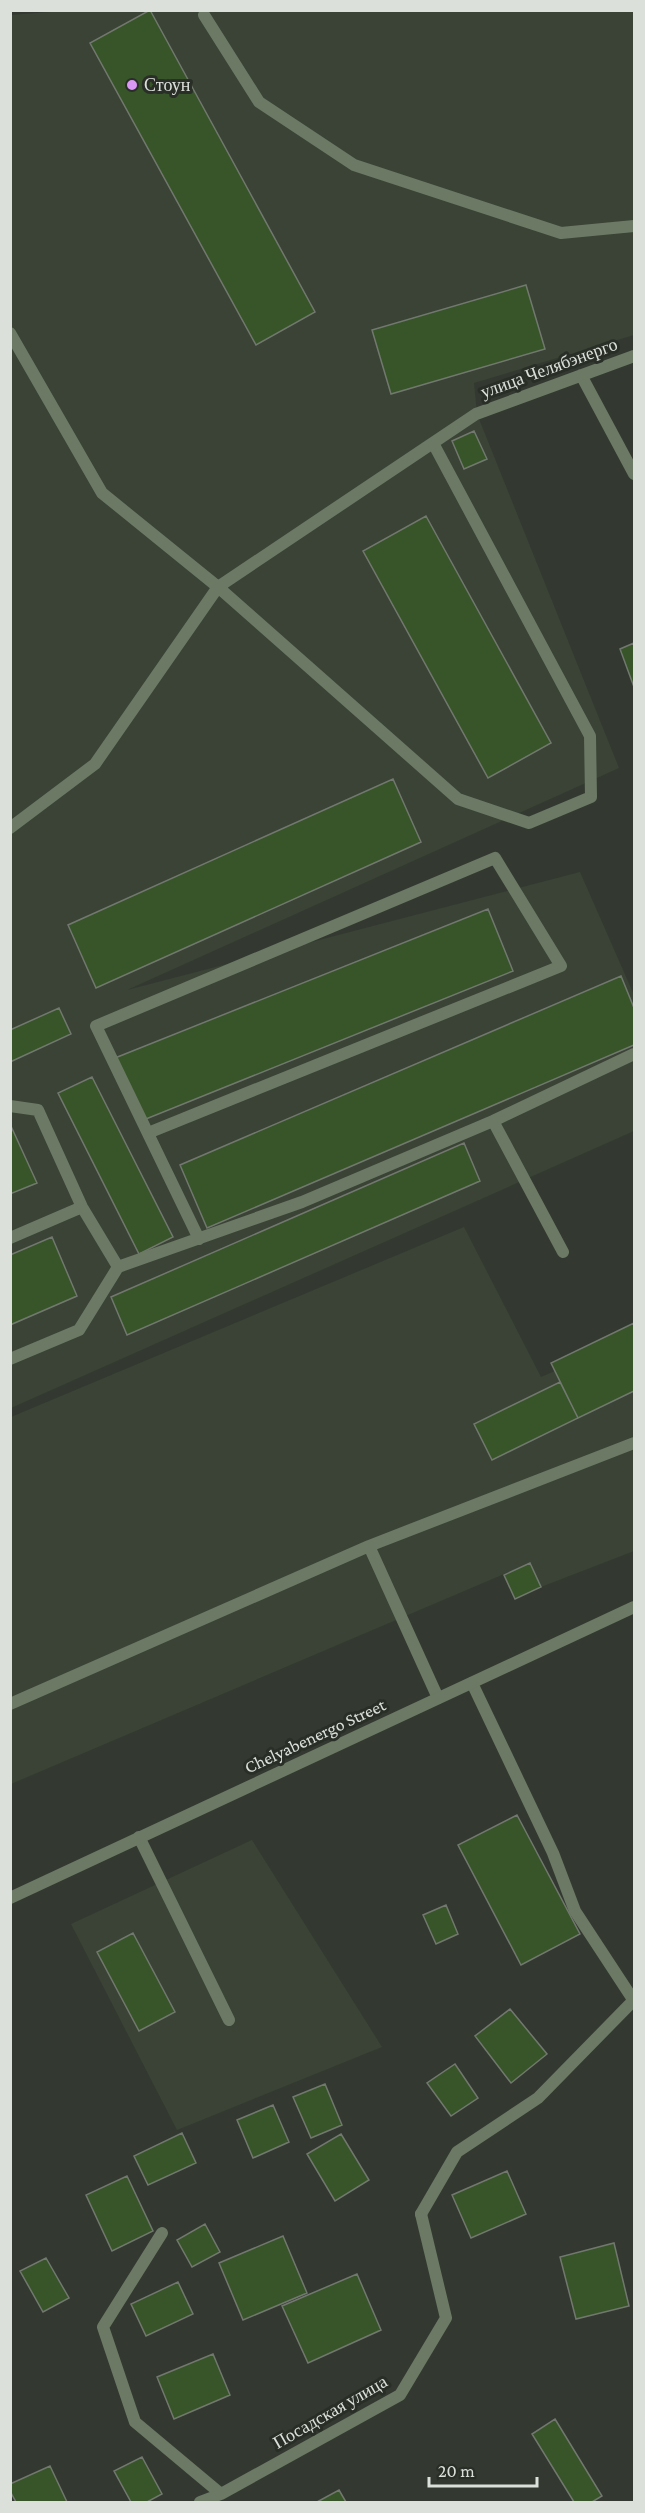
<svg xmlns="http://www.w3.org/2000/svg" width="645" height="2513" font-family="'Crimson Pro',serif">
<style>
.built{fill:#3a4335}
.building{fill:#375528;stroke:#72786f;stroke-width:1.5}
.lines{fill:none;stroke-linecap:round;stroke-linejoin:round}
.lane{stroke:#6b7965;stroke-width:12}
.street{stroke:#6b7965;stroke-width:12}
.poi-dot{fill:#db99f5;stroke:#292f27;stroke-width:2}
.labels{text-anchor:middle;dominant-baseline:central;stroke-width:6;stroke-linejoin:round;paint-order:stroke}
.poi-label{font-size:18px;fill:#dce0db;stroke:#292f27;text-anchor:start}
.street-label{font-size:18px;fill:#dce0db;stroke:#292f27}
</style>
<rect width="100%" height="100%" fill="#333930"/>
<!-- built -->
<path class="built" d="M75,10l559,1v324l-160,48 3,31 142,354 -492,222 453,-118 54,123v136l-623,277v-1393z
M464,1227l77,150 93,-40v214l-93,36 -11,-24 -519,221v-367z
M252,1840l130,207 -205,83 -106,-206z"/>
<!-- building -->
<path class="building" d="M150,10l165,302 -59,33 -166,-302z
M526,285l19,64 -154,45 -19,-64z
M474,431l13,28 -23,10 -12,-28z
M426,516l125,227 -63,35 -125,-227z
M634,643v44l-14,-38z
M393,779l28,63 -325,146 -28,-63z
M488,909l25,62 -372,150 -26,-63z
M621,976l13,32v37l-427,183 -27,-63z
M59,1008l12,26 -61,28v-32z
M92,1077l81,160 -34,17 -81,-161z
M10,1124l27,59 -27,11z
M464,1143l16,38 -353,154 -16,-38z
M52,1237l25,59 -67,29v-70z
M634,1323v68l-56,27 -27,-55z
M560,1382l18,36 -86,42 -18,-36z
M530,1563l11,24 -26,12 -11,-24z
M517,1815l63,119 -59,31 -63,-120z
M446,1905l12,29 -22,10 -13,-29z
M133,1933l42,79 -36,19 -42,-79z
M510,2009l37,45 -36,29 -36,-47z
M455,2064l23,34 -27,18 -24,-33z
M325,2084l17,41 -31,13 -18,-41z
M273,2105l16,37 -36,16 -16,-38z
M182,2133l14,30 -48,22 -14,-29z
M341,2134l28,46 -34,21 -28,-47z
M507,2171l19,43 -55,24 -19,-43z
M127,2176l26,55 -41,20 -26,-56z
M205,2224l15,28 -28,15 -15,-27z
M283,2236l24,57 -64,27 -24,-57z
M614,2243l15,63 -53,13 -16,-62z
M46,2258l23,40 -26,14 -23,-41z
M357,2274l24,56 -73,33 -26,-57z
M178,2282l15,32 -47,22 -15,-32z
M213,2354l17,41 -56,24 -17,-42z
M555,2419l47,77 -10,6h-18l-42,-68z
M142,2457l20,37 -15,8h-16l-17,-31z
M50,2466l17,36h-51l-6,-11v-7z
M339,2490l7,12h-29z"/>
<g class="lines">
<!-- lane -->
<path class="lane" d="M204,15l55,87 95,63 207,68 73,-7
M10,333l92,160 116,94 240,212 71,24 62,-26 -1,-61 -157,-293
M581,375l53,99
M10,828l85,-64 123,-177 258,-173 158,-58
M10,1106l28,4 44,97 36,60
M493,1121l70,131
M148,1133l413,-167 -66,-108 -399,168 103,213
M10,1238l72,-31
M10,1359l69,-29 39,-63 184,-65 191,-81 141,-67
M369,1546l265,-103
M472,1683l81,170 22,58 59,90
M10,1704l359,-158 69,152
M139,1837l90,183
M421,2214l36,-62 81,-54 96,-98"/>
<!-- street -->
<path class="street" d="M10,1898l624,-291
M162,2233l-59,94 32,95 86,72
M200,2502l21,-8 179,-99 46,-77 -25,-104"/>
</g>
<!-- markers -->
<circle class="poi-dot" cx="132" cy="85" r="6"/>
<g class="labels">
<!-- poi labels -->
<g class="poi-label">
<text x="144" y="85">Стоун</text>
</g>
<!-- street labels -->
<g class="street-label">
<text transform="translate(549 368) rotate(-20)">улица Челябэнерго</text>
<text transform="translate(315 1736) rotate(-25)">Chelyabenergo Street</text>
<text transform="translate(330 2412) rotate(-30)">Посадская улица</text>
</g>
</g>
<!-- border -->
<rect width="645" height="2513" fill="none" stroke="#dce0db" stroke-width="24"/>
<!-- scale -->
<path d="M429 2477v9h108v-9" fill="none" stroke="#dce0db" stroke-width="3"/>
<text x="438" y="2477" font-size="18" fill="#dce0db" stroke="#292f27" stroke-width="4.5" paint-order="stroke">20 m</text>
</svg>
